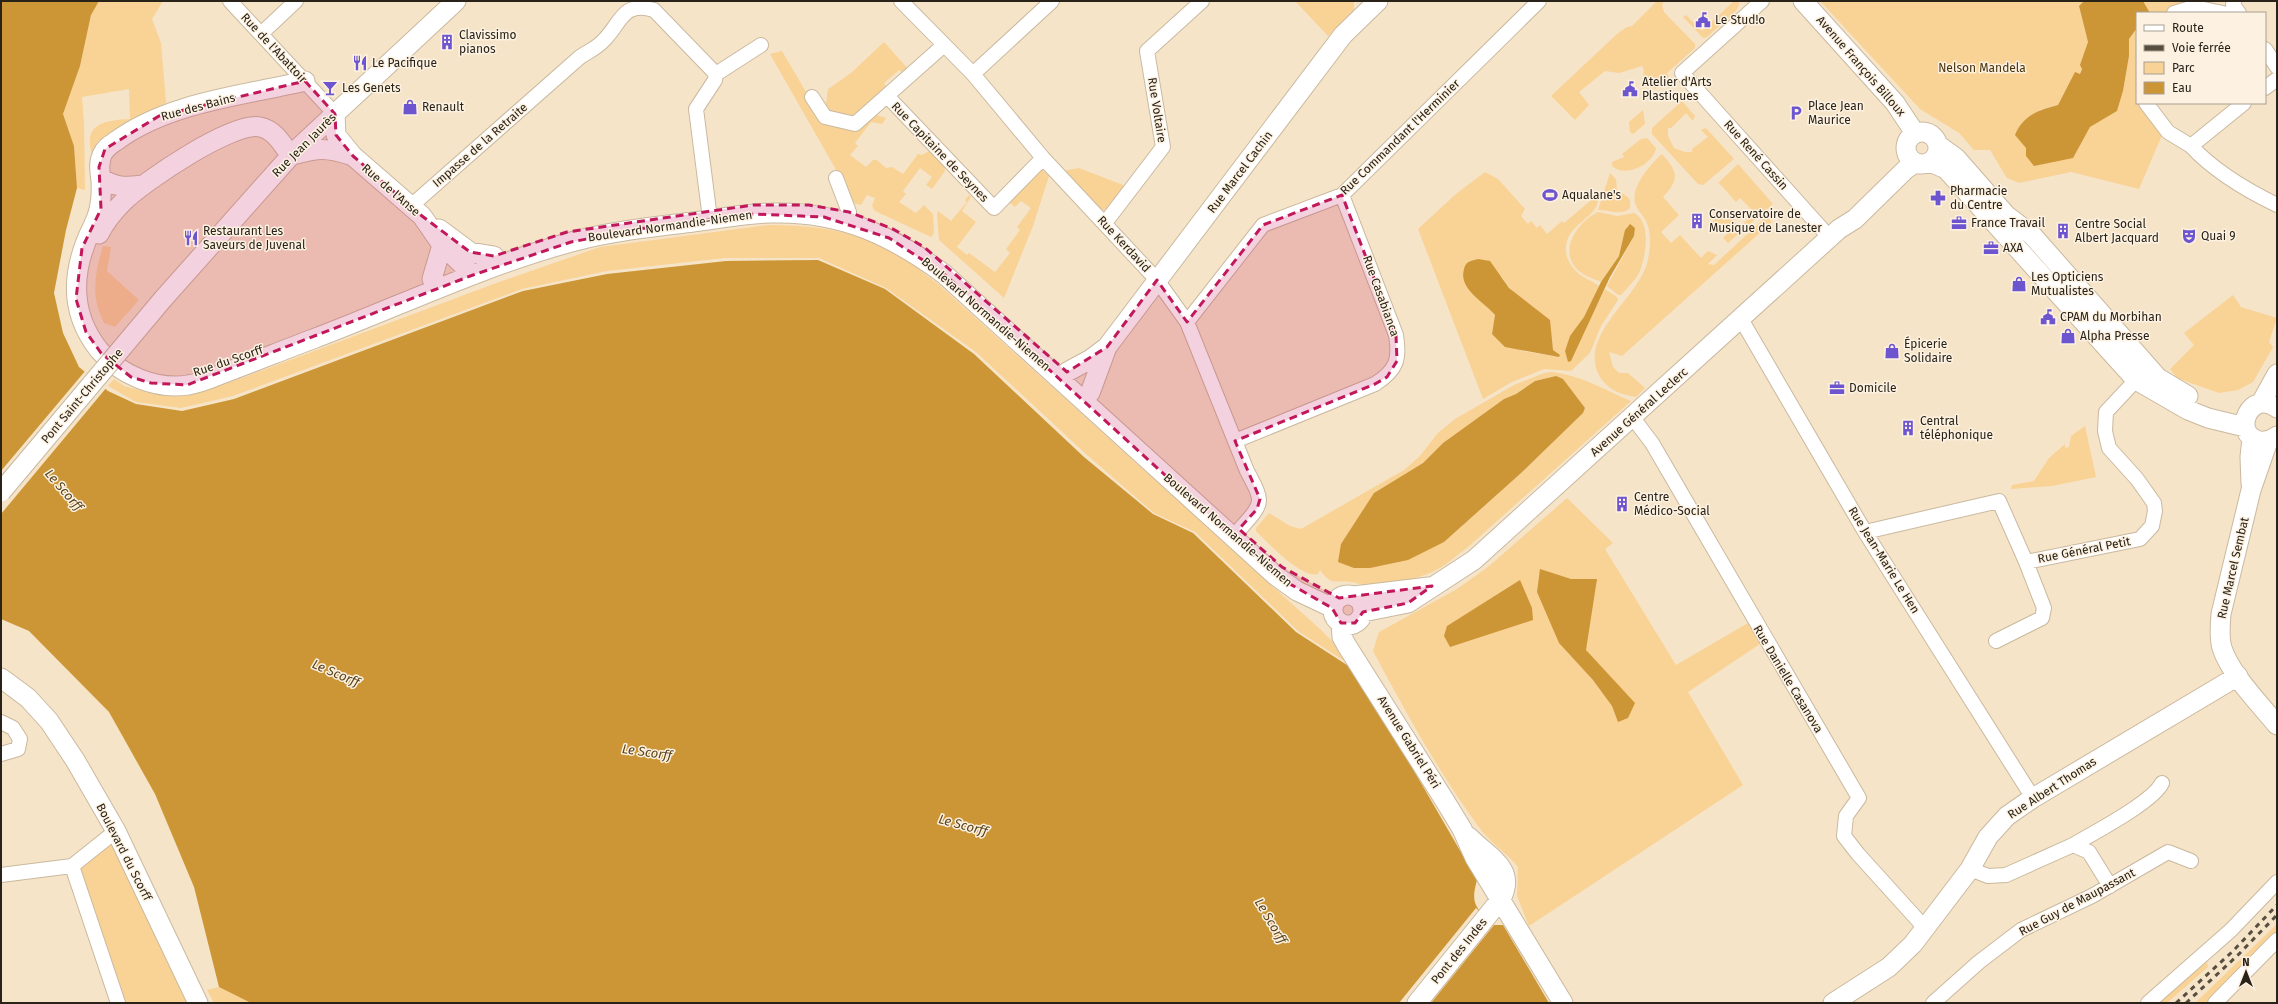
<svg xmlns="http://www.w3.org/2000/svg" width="2278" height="1004" font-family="'Fira Sans',sans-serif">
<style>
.green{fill:#f9d296;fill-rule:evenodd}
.water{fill:#cc9636}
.pier{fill:#f6e4c8}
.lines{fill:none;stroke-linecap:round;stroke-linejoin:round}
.street-casing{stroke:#cab99f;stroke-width:16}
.secondary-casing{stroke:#cab99f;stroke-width:21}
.street{stroke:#fff;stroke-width:14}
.secondary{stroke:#fff;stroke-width:19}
.rail{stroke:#574e40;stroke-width:3;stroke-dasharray:5 5;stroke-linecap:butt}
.secondary-bridge-casing{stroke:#cab99f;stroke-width:21;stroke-linecap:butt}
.secondary-bridge{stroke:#fff;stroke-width:19}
.marked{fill:#c2185b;fill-opacity:0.2;stroke:#c2185b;stroke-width:3;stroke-dasharray:8 5;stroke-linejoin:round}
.labels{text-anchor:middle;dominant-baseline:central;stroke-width:3;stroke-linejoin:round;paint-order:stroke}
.poi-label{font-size:12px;fill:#282218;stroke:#fdf2e2;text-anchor:start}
.street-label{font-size:12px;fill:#282218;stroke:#fdf2e2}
.park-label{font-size:12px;fill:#473108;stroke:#fdf2e2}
.water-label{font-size:13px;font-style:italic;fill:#5a431c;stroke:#fdf2e2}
</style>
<rect width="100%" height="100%" fill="#f6e4c8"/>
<!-- green -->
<path class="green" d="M99,1h64l-11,18 9,24 5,60 -68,38 -6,15c-1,-5 -3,-13 -2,-19 4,-17 26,-17 40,-18l-1,-30 -47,8 2,27 1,66 -8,-2 -3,-42 -11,-32 17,-48 11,-51z
M1295,1h59v9l-26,26z
M1657,1h7l-2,4 2,7 31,32v4l-28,25 2,3 -14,13 -5,-3 -7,-10 1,-6 -2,-4 -23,7 -14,-2 -26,21 10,13 -14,15 -24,-24 66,-62 10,-7 5,-1z
M1734,1l6,2 -4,8 -29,26 -4,1 -20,-21 3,-2 16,16z
M1820,1h264l-5,6 9,35 -8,32 -5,-1 -17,32 -19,5 33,48 18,-31 27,-16 6,-20 6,-35v-17l8,-11v75h5l20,32 -23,54 -68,-17 -52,11 -12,-5 -17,-28h-16l-15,-17 -39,-24z
M2143,1h49l-22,8 -3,4h-17z
M884,42l26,29 -5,4 -6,-5 -15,13 4,6 -34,30 -29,-7 3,-23 23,-16z
M782,51l41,70 50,-7 13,4 -4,6 -11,-2 -16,21 3,3 -8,9 16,12 7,-7h4l9,8 6,-1 11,7 15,-20 4,1 7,-4 15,13 1,7 -13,18 -6,-4 6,-8 -12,-9 -17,23 3,3 -7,8 17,11 8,-8 9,9 1,19 -3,4 -56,-26 -3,-5 3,-8 -8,-3 -6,10 -12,-3 -10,-27 -69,-121z
M1682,101l13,15 -2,5 -7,-8 -15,15h-3v8l6,12 11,4h7v-3l16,-12 -7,-7 5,-2 28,31 -31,26 -5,-1 -46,-50v-6z
M1643,110l2,14 -12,10 -3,-2 -1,-10z
M1647,138l9,10c-3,17 -31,30 -44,18v-4l12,-5 -2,-3 19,-15z
M1662,154c16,18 18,25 1,43l16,18 -18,17 10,11 9,-8 21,23 7,-7 9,4 -9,9 6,1 53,-49 5,6 -150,134 -13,-4 4,15 6,6h9l17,15 -9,9c-14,-2 -28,-7 -36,-20 -24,-42 40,-79 48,-117 2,-12 4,-27 -2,-39 -3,-6 -9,-11 -11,-18 -4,-17 16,-39 27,-49z
M1738,164l35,40 -45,39 -5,-5 5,-5 -6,-6 -4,3 -6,-8 12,-11 15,16 16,-14 -15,-15 -4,4 -17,-19 -3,2z
M1040,168l9,8 -16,50 -29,72 -65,-58 -2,-25 1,-4 13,10 16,-19 -2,-2 4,-5 2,2 -9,14 14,11 -19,25 10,8 2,-2 26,19 15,-19 -4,-4 14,-19 -3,-3 14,-19 -10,-7 -6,6 -7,-6z
M1079,168l44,17v4l-14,19 -6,2 -7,-2 -33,-37z
M1485,172l13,7 27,30 -4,7 7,8 3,-3 6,7 3,-3 7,9 15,-13 2,2 32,-27 2,1c2,22 -35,26 -32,55 1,8 5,14 10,19 6,7 16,9 23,15l-7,17 -27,48 3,11 37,-73 12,8 1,3 -17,26 -11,27 -19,18 -27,-2 -32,13 -29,17 -65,-170 38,-35zM1466,264l36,13c13,23 49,46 51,73l7,5 -1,2 -36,-6 -31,-17 3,-19 -32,-41z
M1610,173l6,6 1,11c8,6 15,6 13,18 -9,9 -21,1 -32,2z
M1598,212l19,4 17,-3c17,8 12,41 7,55 -3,10 -13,19 -20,27h-3l-11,-9 27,-50 1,-8 -8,-2 -8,30 -18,26c-7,-3 -16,-6 -22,-11 -22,-19 -2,-49 19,-59z
M768,225c40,0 79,4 116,21 19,9 36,25 53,37l384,347 22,22 6,12 -51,-33 -103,-99 -41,-19 -67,-58 -111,-103 -90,-64 -67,-30h-94l-118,13 -85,18 -289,107 -52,12 -45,-6 -28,-16 6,-7 10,7 26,7 35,3 57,-18 257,-96 101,-35z
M103,246l8,1 -4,24 32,29 -24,27 -11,-4c-14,-27 -9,-50 -1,-77z
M2233,295l8,12 36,11 -8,24 4,5 -20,35 -15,8 -19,3 -42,-15 -7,-9 24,-24 -10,-12z
M1552,372c28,3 53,18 79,29l-164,147c-9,6 -17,14 -27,20 -21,12 -53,18 -77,17 -4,-1 -8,-3 -12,-3 -16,-2 -20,4 -31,-12l-2,4c-16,5 -51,-32 -62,-43v-3l13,-15 21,13 11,3 103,-59 16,-14 17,-22 18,-15 59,-34 30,-12zM1556,376l29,32 -2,5 -63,61 -76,68 -70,-49 49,-30 20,-20 61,-44 12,-5 19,-13z
M2085,426l11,51 -44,9 -41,3 1,-4 22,-4 15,-23 16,-14v4l4,-1 2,-11z
M1567,498l46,45 -8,6 71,116 72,-42 12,21 -72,48 55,93 -214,141 -12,-30 1,-29c-12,-15 -29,-25 -40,-41 -40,-55 -73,-115 -105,-175l6,-19 78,-43 31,-22z
M116,831l82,172h-80l-46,-137z
M2277,924v7l-50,55 -21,17h-11z
M2207,962l1,5 -41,36h-9z
M219,987l32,16h-37l-7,-13z"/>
<!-- water -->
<path class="water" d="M1,1h98l-8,14 -11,51 -17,48 11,32 3,42 -11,42 -12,63 9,40 16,34 29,24 28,13 46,7 52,-12 289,-108 84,-17 119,-13 92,-1 67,29 89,65 110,103 69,57 40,19 103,99 54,35 45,71 82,142c-7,25 -1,28 17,45h9l46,78h-1298l-32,-16 -25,-100 -39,-93 -46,-82 -80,-81 -28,-12z
M2084,1h59l7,12h-13v15l-8,11v17l-6,35 -6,20 -27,16 -17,31 -39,8 -8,-10v-8l-11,-13c8,-20 24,-25 43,-30l17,-33 5,2 2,-5 -2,-4 8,-23 -9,-36z
M1630,224l5,4 -1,8 -24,41 -39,84 -3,1 -3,-11 5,-15 14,-19 17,-35 18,-26 6,-26z
M1478,259l12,2 19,27 41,32 3,30 7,5 -1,2 -54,-10 -13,-13 3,-19c-11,-13 -37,-26 -31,-46 2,-8 7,-8 14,-10z
M1556,376l7,3 22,29 -2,5 -63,61 -76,68 -36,18 -38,8h-16l-16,-6 3,-18 33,-51 49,-30 20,-20 61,-44 12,-5 19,-13z
M1540,569l31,10h26l-11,71 49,53 -7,15 -10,4 -6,-16 -19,-26 -34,-37 -22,-51z
M1520,580l12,28 1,12 -83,27 -6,-11 3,-10z"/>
<!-- pier -->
<path class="pier" d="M86,370l21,17 -106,127v-43z
M1476,908l18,17 -63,78h-32z"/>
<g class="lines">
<!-- street casing -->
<g class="street-casing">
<path id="street" d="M230,1l105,113
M901,1l72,73 70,84 114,122 30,42 60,149c17,32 17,31 -7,58
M1762,1l-80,72 148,165
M2234,1l-1,4 6,8
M2174,13l20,-6 29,6
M262,33l34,-32
M2265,49l12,18
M973,74l79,-73
M2265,88l12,-9
M812,97l13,20 30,7 89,-79
M888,97l106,111 49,-50
M2146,103l22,29 23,14
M2244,103l-53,43c24,26 55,44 86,59
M836,178l13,34
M411,206l169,-149c7,-5 17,-9 23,-16 18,-17 19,-41 51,-31l62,64
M709,211l-13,-102 19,-29 1,-6 45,-29
M1105,223l58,-76 -16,-96 55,-50
M1741,319l124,213 168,266
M1187,322l76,-97 79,-30 197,-194
M1633,418l19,25 207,355 -13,18 -2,20 14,18 67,74
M1235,441l140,-57c22,-14 25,-25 21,-49l-54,-140
M1865,532l134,-31 27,61 114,-23 12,-13 3,-15 -1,-8 -17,-24 -28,-31 -4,-17 1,-19 30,-32
M1996,641l46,-23 2,-10 -18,-46
M1,722l12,6 7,11 -2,10 -17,5
M2073,845c20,-12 80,-43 89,-62
M72,866l46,137
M1970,869l18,7 18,-1 67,-30 16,7 21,34
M1,875l71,-9 44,-35
M1933,1003l46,-41 42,-32 71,-34 76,-44 23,9
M2148,1003l83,-73 46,-48
M2215,1003l62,-63"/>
</g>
<!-- secondary casing -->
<g class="secondary-casing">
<path id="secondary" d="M1803,1l92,102 20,30
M305,81c-63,15 -136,21 -189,60 -6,4 -11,7 -14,14 -4,9 -2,16 -1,26 1,16 0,30 -8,45 -21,42 -25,85 6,124 21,25 57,40 89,35 15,-2 30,-10 44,-15 27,-10 54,-21 81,-31 87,-33 172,-74 262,-98 38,-10 78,-14 118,-19 26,-3 53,-9 79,-9 68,-2 119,22 172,61l332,302 21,15 36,17
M335,114l1,21 17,21 69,60 20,29 31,30
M1906 148a16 16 0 1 1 32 0a16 16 0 1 1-32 0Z
M1938,145l18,13 50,57 26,20 126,143 30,18
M292,155c27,-7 34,-8 61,1
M1930,162l16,7 190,211 52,30 20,8 37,9
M101,178c16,10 23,9 41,7
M439,229l31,23 24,4
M99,234c6,-12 14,-22 24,-32 20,-20 110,-81 137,-75 15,3 22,17 31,29
M432,279l10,-34
M163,299l131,-147 162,-151
M1067,372l24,-13 16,-12
M1090,393l17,-46 236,-312 35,-34
M2261,403l16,-29
M2277,408c-26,-20 -47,25 -18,33 7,1 13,-1 18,-5
M2268,441l-17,49 -30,124c-1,11 -2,24 1,34 9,27 37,55 55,77
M2251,484l-1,-27 2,-19
M1333 610a15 15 0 1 1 30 0a15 15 0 1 1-30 0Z
M1354,596l75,-9
M1363,612l45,-9 66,-43 365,-331 16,-10 51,-50 9,-6
M1341,623l1,14 5,9 98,155 17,28 13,29 88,145
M1,678l27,20 21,23 26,39 41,71 82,172
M1417,1003l84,-104c16,-31 -13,-42 -32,-62
M1833,1003l56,-36 24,-23 57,-75 18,-32 19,-21 26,-18 205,-122"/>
</g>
<!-- street -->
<use href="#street" class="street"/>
<!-- secondary -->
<use href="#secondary" class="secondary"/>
<!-- rail -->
<path class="rail" d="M2176,1003l56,-51 45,-47
M2186,1003l51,-47 40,-41"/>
<!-- secondary-bridge casing -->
<g class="secondary-bridge-casing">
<path id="secondary-bridge" d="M1,492l162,-193"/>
</g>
<!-- secondary-bridge -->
<use href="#secondary-bridge" class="secondary-bridge"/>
</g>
<!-- marked area -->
<path class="marked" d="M305,81l30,33 1,21 17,21 69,60 48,36 24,4 73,-24 186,-27h56l40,7 44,17 31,18 143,125 40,-25 50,-67 30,42 76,-97 79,-30 54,140 1,26 -10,16 -12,7 -140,57 25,58 -3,10 -18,20 43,38 57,31 93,-12 -24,17 -45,9 -8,11h-14l-9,-15 -56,-32 -332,-302 -55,-36 -65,-21 -70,-3 -115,15 -68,13 -98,33 -286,110 -36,-2 -20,-6 -30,-24 -15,-21 -10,-33 6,-51 19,-39 -2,-42 6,-18 54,-33z"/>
<!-- icons -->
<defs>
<g id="civic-bare" transform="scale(1.2)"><path d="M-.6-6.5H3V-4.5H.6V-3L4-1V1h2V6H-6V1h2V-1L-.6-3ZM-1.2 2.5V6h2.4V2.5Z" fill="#6d55cf" stroke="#fdf2e2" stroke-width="2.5" paint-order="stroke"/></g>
<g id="building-bare" transform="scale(1.2)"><path d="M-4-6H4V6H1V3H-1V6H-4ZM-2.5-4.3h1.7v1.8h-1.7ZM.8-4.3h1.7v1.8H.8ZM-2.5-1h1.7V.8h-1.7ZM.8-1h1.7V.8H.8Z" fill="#6d55cf" stroke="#fdf2e2" stroke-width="2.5" paint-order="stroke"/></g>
<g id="restaurant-bare" transform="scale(1.2)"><path d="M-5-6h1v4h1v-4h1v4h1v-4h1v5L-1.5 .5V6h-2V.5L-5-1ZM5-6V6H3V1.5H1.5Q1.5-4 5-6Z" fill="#6d55cf" stroke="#fdf2e2" stroke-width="2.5" paint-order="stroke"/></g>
<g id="bar-bare" transform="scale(1.2)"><path d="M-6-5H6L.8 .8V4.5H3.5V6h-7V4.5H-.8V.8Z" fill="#6d55cf" stroke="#fdf2e2" stroke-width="2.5" paint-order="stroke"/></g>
<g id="shop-bare" transform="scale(1.2)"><path d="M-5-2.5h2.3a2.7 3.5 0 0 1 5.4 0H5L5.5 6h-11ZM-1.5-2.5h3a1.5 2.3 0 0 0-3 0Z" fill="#6d55cf" stroke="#fdf2e2" stroke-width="2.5" paint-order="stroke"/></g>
<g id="parking-bare" transform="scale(1.2)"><path d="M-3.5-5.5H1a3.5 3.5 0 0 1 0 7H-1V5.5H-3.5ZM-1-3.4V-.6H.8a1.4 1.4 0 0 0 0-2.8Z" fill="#6d55cf" stroke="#fdf2e2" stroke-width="2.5" paint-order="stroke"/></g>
<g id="stadium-bare" transform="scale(1.2)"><path d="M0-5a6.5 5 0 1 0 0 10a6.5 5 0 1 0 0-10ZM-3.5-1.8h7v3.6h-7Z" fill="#6d55cf" stroke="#fdf2e2" stroke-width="2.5" paint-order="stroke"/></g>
<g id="pharmacy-bare" transform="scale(1.2)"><path d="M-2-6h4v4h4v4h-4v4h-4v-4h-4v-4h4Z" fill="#6d55cf" stroke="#fdf2e2" stroke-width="2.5" paint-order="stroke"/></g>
<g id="office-bare" transform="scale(1.2)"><path d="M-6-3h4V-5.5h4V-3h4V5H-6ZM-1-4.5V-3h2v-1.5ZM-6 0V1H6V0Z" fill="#6d55cf" stroke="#fdf2e2" stroke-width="2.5" paint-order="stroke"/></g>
<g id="theatre-bare" transform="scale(1.2)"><path d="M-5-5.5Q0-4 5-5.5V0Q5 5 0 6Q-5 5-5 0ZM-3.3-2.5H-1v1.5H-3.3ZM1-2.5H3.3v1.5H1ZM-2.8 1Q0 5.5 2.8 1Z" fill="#6d55cf" stroke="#fdf2e2" stroke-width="2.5" paint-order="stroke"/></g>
</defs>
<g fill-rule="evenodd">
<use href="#civic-bare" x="1703" y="20"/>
<use href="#building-bare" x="447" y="42"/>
<use href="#restaurant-bare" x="360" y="63"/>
<use href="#bar-bare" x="330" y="88"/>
<use href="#civic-bare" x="1630" y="89"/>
<use href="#shop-bare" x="410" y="107"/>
<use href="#parking-bare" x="1796" y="113"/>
<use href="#stadium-bare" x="1550" y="195"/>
<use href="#pharmacy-bare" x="1938" y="198"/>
<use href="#building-bare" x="1697" y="221"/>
<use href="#office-bare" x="1959" y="223"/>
<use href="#building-bare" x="2063" y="231"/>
<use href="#theatre-bare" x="2189" y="236"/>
<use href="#restaurant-bare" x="191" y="238"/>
<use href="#office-bare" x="1991" y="248"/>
<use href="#shop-bare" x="2019" y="284"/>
<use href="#civic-bare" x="2048" y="317"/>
<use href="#shop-bare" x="2068" y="336"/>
<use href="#shop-bare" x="1892" y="351"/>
<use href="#office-bare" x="1837" y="388"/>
<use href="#building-bare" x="1908" y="428"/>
<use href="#building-bare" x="1622" y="504"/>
</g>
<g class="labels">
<!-- poi labels -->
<g class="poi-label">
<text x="1715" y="20">Le Stud!o</text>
<text x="459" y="35">Clavissimo<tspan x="459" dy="14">pianos</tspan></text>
<text x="372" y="63">Le Pacifique</text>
<text x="1642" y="82">Atelier d'Arts<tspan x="1642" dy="14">Plastiques</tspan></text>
<text x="342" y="88">Les Genets</text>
<text x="1808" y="106">Place Jean<tspan x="1808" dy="14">Maurice</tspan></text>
<text x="422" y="107">Renault</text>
<text x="1950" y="191">Pharmacie<tspan x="1950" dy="14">du Centre</tspan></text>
<text x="1562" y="195">Aqualane's</text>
<text x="1709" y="214">Conservatoire de<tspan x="1709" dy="14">Musique de Lanester</tspan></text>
<text x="1971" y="223">France Travail</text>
<text x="2075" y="224">Centre Social<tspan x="2075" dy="14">Albert Jacquard</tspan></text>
<text x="203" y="231">Restaurant Les<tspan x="203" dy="14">Saveurs de Juvenal</tspan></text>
<text x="2201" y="236">Quai 9</text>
<text x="2003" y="248">AXA</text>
<text x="2031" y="277">Les Opticiens<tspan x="2031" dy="14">Mutualistes</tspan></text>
<text x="2060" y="317">CPAM du Morbihan</text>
<text x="2080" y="336">Alpha Presse</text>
<text x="1904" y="344">Épicerie<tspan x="1904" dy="14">Solidaire</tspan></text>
<text x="1849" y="388">Domicile</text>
<text x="1920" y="421">Central<tspan x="1920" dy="14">téléphonique</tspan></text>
<text x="1634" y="497">Centre<tspan x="1634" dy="14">Médico-Social</tspan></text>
</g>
<!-- street labels -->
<g class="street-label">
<text transform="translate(274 48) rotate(47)">Rue de l'Abattoir</text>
<text transform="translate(1861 66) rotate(49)">Avenue François Billoux</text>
<text transform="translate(198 107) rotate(-15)">Rue des Bains</text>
<text transform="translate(1157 110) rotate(81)">Rue Voltaire</text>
<text transform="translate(1400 137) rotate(-44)">Rue Commandant l'Herminier</text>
<text transform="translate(304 145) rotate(-45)">Rue Jean Jaurès</text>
<text transform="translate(480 145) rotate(-41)">Impasse de la Retraite</text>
<text transform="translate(940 152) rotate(46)">Rue Capitaine de Seynes</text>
<text transform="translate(1756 155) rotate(48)">Rue René Cassin</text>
<text transform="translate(1240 172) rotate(-53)">Rue Marcel Cachin</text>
<text transform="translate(391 190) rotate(41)">Rue de l'Anse</text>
<text transform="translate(670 226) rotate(-8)">Boulevard Normandie-Niemen</text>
<text transform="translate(1124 244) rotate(47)">Rue Kerdavid</text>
<text transform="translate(1381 296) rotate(70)">Rue Casabianca</text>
<text transform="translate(986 314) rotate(41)">Boulevard Normandie-Niemen</text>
<text transform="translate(228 361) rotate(-19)">Rue du Scorff</text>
<text transform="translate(82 396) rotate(-50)">Pont Saint-Christophe</text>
<text transform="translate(1639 412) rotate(-42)">Avenue Général Leclerc</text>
<text transform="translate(1228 530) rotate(41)">Boulevard Normandie-Niemen</text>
<text transform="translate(2084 550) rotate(-11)">Rue Général Petit</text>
<text transform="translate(1884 560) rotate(58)">Rue Jean-Marie Le Hen</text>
<text transform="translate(2233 568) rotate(-77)">Rue Marcel Sembat</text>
<text transform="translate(1788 679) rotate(59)">Rue Danielle Casanova</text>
<text transform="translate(1409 742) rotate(58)">Avenue Gabriel Péri</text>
<text transform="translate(2052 788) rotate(-33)">Rue Albert Thomas</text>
<text transform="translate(124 852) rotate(63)">Boulevard du Scorff</text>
<text transform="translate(2077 902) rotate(-28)">Rue Guy de Maupassant</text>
<text transform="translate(1459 951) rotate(-51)">Pont des Indes</text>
</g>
<!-- park labels -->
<g class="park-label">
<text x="1982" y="68">Nelson Mandela</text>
</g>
<!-- water labels -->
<g class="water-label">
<text transform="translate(64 490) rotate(49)">Le Scorff</text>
<text transform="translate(336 673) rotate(23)">Le Scorff</text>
<text transform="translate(647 752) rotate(8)">Le Scorff</text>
<text transform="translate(963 825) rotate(15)">Le Scorff</text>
<text transform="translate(1271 921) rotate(59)">Le Scorff</text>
</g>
</g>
<!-- border -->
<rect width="2278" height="1004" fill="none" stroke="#282218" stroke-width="4"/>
<!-- legend -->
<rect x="2136" y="12" width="130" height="92" fill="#fdf2e2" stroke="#a89f91"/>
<rect x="2144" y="25" width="20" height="6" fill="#ffffff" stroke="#a89f91"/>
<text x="2172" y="32" font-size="12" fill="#282218">Route</text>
<rect x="2144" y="45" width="20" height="6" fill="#574e40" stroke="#a89f91"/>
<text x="2172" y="52" font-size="12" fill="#282218">Voie ferrée</text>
<rect x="2144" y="62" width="20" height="12" fill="#f9d296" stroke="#a89f91"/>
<text x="2172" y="72" font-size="12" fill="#282218">Parc</text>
<rect x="2144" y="82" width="20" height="12" fill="#cc9636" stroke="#a89f91"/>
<text x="2172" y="92" font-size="12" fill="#282218">Eau</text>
<!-- north arrow -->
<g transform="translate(2246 972)" stroke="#fdf2e2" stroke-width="3" paint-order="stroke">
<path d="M0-3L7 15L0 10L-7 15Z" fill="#282218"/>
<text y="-6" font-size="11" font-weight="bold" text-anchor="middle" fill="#282218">N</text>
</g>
</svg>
